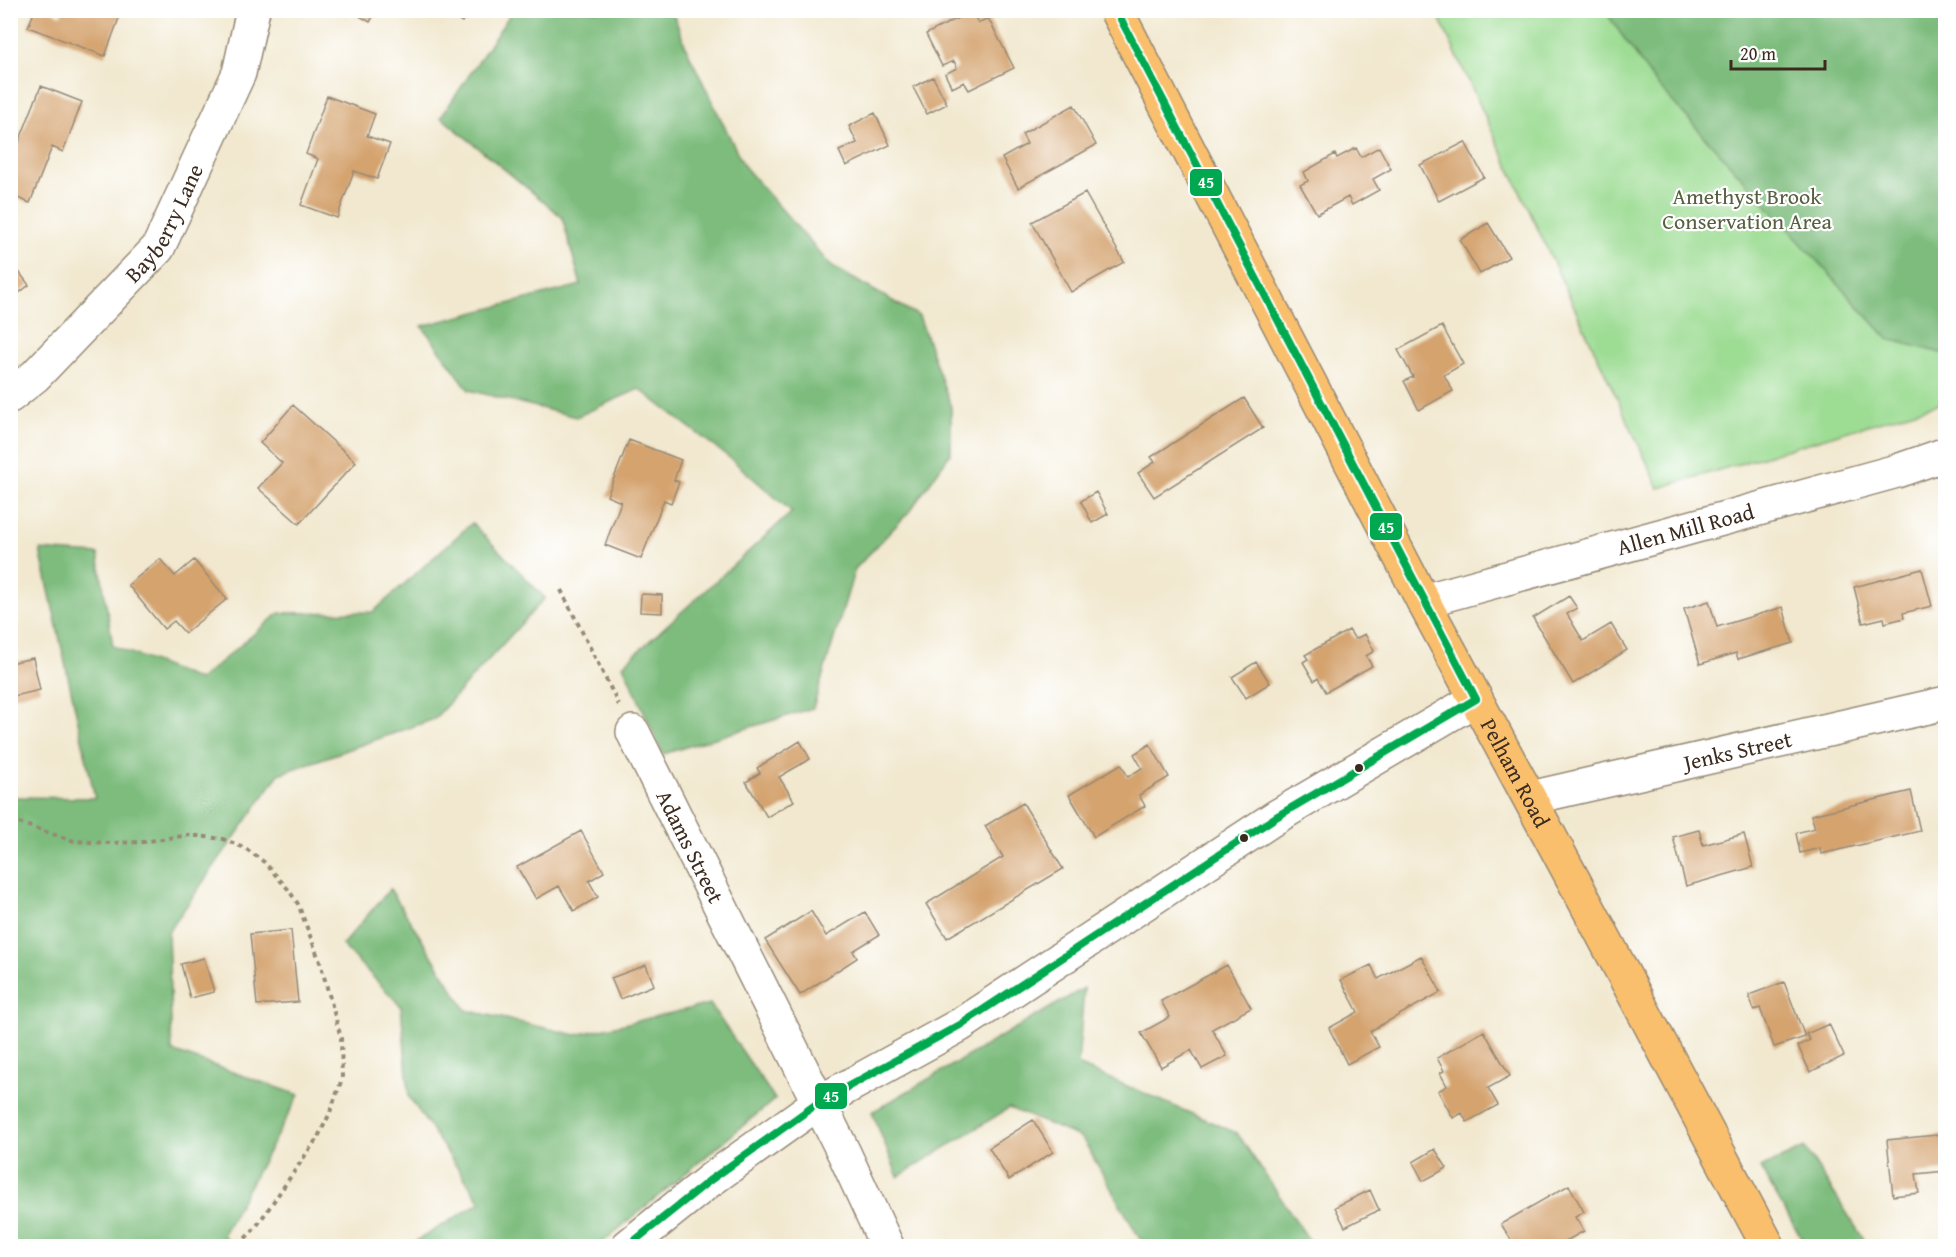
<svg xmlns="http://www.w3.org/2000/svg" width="1956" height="1257" font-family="'Gentium Book Plus',serif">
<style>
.green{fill:#9cdc93;stroke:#6c8358;stroke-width:1.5}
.forest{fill:#7dbc7d;stroke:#5c734e;stroke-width:1.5}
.building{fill:#d4a36e}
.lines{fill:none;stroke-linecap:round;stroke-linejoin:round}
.minor-casing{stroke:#968976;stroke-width:36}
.major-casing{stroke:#968976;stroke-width:36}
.path{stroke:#968976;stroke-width:4;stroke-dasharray:4.5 4.5;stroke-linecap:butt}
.minor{stroke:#fff;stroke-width:33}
.major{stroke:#f9bf6c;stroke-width:33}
.bus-1-casing{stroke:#fff;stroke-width:12}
.bus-1{stroke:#00a950;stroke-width:8}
.bus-dot{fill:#3b2a1e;stroke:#fff;stroke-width:2}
.labels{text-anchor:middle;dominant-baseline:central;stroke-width:4.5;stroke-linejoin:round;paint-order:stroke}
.park-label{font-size:22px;fill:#585f41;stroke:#fff}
.street-label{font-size:22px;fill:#3b2a1e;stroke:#fff}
.line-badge{stroke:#fff;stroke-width:2}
.badge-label{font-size:16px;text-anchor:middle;font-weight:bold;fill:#fff}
</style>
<rect width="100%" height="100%" fill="#fff"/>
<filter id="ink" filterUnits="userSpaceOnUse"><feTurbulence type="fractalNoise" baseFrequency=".0167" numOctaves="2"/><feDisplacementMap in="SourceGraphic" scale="12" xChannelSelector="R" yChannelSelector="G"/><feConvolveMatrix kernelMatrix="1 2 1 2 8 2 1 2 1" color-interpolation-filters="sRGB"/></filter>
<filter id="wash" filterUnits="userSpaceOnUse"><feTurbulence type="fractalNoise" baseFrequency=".008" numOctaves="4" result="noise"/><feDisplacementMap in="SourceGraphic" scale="24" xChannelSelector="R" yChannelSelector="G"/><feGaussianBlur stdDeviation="1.35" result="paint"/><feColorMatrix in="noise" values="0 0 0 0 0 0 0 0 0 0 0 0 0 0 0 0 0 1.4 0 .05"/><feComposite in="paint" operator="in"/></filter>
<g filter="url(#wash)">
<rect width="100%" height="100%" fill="#f1e8cf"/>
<!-- green -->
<path class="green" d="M1436,11h509v391l-286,86z"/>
<!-- forest -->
<path class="forest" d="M513,10l159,1 15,39 57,116 87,100 88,50 32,91v46l-41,58 -55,58 -42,139 -150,46 -40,-89 169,-153 -61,-53 -92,-70 -63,28 -107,-27 -47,-64 159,-41 -19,-68 -121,-100z
M1605,11h340v343l-57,-15 -234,-258z
M472,523l73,75 -111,121 -155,55 -111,158 4,119 127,44 -76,139 7,12h-219v-449l84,1 -55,-248 58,4 15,92 86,34 80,-67 94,-1z
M390,889l76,121 110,25 134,-31 65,95 -177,147h-190l73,-44 -72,-105 -8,-91 -59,-61z
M1084,988l-6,77 159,68 76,113h-169l-62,-108 -73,-30 -111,69 -26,-65z
M1805,1148l63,98h-62l-46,-78z"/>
<g id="blocks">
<!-- building -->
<path class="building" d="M35,10h14l12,5 2,-5h59l-17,46 -77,-29z
M349,10h28l-7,12z
M449,10h19l-6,12 -15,-8z
M972,11l6,12 10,-5 26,50 -45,22 -5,-8 -12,6 -7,-14 12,-6 -3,-7 -12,5 -16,-32z
M933,77l14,27 -20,10 -14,-27z
M41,86l41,16 -19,50 -11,-5 -22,56 -20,-8v-30z
M327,96l48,18 -8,22 23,8 -13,35 -23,-8 -17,47 -36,-13 17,-46 -12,-5z
M1074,105l22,40 -78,43 -16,-30 25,-14 -5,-10z
M875,113l15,32 -44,21 -7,-15 18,-8 -8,-17z
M1465,142l19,35 -45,24 -19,-36z
M1379,147l12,22 -18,10 6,11 -27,15 -4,-8 -31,17 -17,-29 8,-4 -4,-9 31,-18 2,4 19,-10 5,9z
M1085,193l39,69 -53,30 -39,-70z
M1488,223l21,34 -29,17 -20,-34z
M10,260l19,25 -19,15z
M1442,326l21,38 -19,11 9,16 -34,19 -15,-29 9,-4 -15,-27z
M1244,398l19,30 -109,69 -16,-24 17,-11 -4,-5z
M293,405l63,57 -57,62 -41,-36 24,-25 -22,-20z
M629,440l52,20 -7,20 5,2 -8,21 -7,-3 -23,59 -36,-14 16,-43 -14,-6z
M1096,492l12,22 -16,9 -11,-22z
M160,559l15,17 19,-16 33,39 -42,34 -11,-12 -10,8 -36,-44z
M1922,569l10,37 -29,7 1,5 -19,5 -1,-5 -21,5 -9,-36z
M641,594l21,1v18l-22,-1z
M1569,596l8,12 -10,6 16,27 28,-17 16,26 -54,34 -40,-66z
M1709,601l8,26 66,-20 10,36 -55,16 -2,-6 -36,11 -16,-55z
M1349,630l6,9 10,-5 9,17 -8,5 6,10 -46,26 -8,-14 -4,3 -11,-19 5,-3 -3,-4z
M33,658l7,32 -30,7v-34z
M1256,662l14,21 -24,15 -14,-21z
M800,741l10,18 -31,18 15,24 -27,16 -21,-35 14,-9 -3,-5z
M1150,744l19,33 -30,18 6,11 -51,31 -25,-42 52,-31 7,13 14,-9 -8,-14z
M1911,791l9,40 -99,23 -1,-6 -20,5 -4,-20 19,-5 -4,-13z
M1023,803l40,66 -116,69 -21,-34 77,-47 -18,-31z
M1699,830l4,15 41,-11 9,33 -67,19 -13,-49z
M581,831l23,41 -15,9 9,16 -24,14 -15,-25 -23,13 -19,-32z
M811,911l15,25 39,-24 14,23 -26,16 4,7 -57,37 -35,-55z
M291,930l7,72 -41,3 -7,-71z
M1421,956l20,36 -71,39 9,16 -32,17 -18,-36 29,-16 -17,-32 30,-15 7,14z
M204,958l10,34 -24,6 -9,-34z
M646,965l8,20 -34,14 -9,-21z
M1227,965l24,43 -39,21 15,27 -25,13 -11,-19 -30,17 -20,-34 29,-16 -9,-16z
M1784,982l21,55 -31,10 -14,-39 -6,2 -5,-15z
M1829,1024l15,32 -34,16 -12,-26 12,-6 -4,-6z
M1484,1031l26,45 -22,12 10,17 -31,17 -5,-9 -9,5 -15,-27 9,-5 -7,-13 4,-2 -7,-13z
M1033,1120l20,32 -44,28 -20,-32z
M1946,1134v37l-30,3 3,19 -26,3 -6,-56z
M1435,1149l12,19 -24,13 -10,-19z
M1569,1185l15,27 -9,5 9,14 -27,15h-19l-1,-1 -3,1h-19l-14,-22z
M1370,1190l9,20 -34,17 -10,-20z"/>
</g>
</g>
<g filter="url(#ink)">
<use href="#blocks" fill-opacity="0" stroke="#968976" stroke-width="1.5"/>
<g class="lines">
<!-- minor casing -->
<g class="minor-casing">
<g id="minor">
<path id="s1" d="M10,396l25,-20 123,-128 81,-175 14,-63"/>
<path id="s2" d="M1423,601l474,-130 49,-17"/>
<path id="s3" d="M633,732l211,421 43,93"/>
<path id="s4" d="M1530,798l416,-95"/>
<path d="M628,1246l81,-65 109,-78 142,-78 316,-208 200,-118"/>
</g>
</g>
<!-- major casing -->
<g class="major-casing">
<g id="major">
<path id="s5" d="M1116,10l307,591 151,280 194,365"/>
</g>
</g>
<!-- path -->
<path class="path" d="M561,590l58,115
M10,820l64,21 37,2 32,-1 45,-7 35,4 22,9 19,14 24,27 10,15 22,58 21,76 1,41 -13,36 -11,22 -62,90 -18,19"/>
<!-- minor -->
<use href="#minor" class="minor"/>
<!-- major -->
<use href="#major" class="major"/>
<!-- bus-1 casing -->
<g class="bus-1-casing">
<path id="bus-1" d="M1116,10l360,689
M628,1246l81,-65 109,-78 142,-78 316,-208 200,-118"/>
</g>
<!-- bus-1 -->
<use href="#bus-1" class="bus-1"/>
</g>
</g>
<!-- markers -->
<g class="bus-dot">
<circle cx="1359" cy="768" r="5"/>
<circle cx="1244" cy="838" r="5"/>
</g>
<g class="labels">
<!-- park labels -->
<g class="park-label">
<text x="1747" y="196">Amethyst Brook<tspan x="1747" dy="25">Conservation Area</tspan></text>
</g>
<!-- street labels -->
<g class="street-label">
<text stroke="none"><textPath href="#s1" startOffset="234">Bayberry Lane</textPath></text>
<text stroke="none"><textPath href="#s2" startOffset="272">Allen Mill Road</textPath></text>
<text stroke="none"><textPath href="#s4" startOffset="213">Jenks Street</textPath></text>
<text stroke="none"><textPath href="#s5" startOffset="861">Pelham Road</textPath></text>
<text stroke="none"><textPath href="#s3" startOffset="128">Adams Street</textPath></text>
</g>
</g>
<g class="line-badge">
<rect x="1189" y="168" width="34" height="29" rx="6" fill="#00a950"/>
<rect x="1369" y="512" width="34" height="29" rx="6" fill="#00a950"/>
<rect x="814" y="1082" width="34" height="28" rx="6" fill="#00a950"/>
</g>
<g class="badge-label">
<text x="1206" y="188">45</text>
<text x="1386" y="533">45</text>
<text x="831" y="1102">45</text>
</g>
<!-- margin -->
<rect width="1956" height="1257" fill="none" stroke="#fff" stroke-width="36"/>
<!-- scale -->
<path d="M1731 60v9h94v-9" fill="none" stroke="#3b2a1e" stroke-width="3"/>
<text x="1740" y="60" font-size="18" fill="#3b2a1e" stroke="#ffffff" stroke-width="4.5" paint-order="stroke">20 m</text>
</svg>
